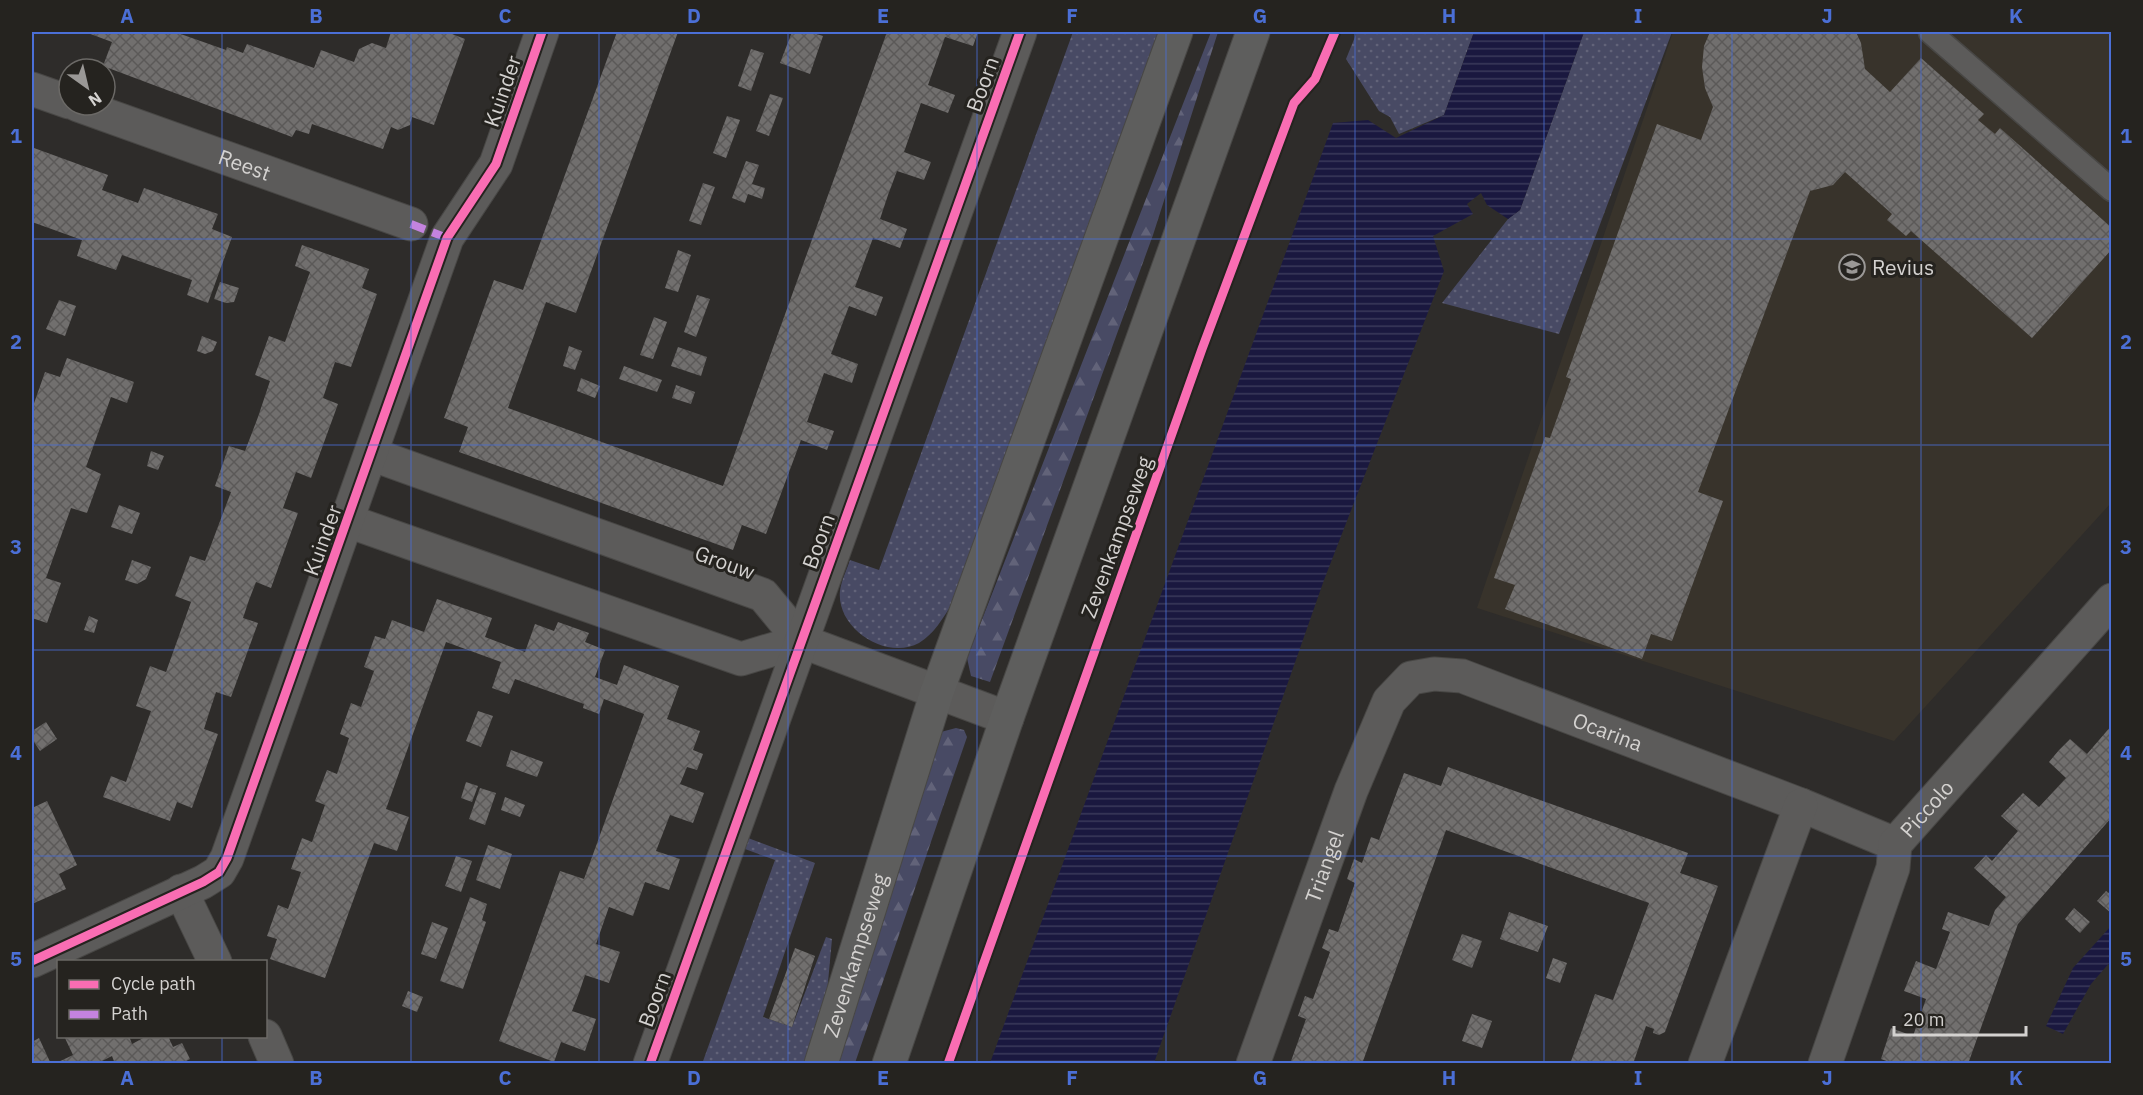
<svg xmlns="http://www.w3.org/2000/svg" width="2143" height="1095" font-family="'IBM Plex Sans',sans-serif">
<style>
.built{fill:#38332b}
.grass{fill:url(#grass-dots)}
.forest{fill:url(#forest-firs)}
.water{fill:url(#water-rules)}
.building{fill:url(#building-cross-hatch)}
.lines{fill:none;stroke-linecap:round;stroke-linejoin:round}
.service-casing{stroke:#484745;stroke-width:25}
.minor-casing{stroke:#484745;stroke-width:35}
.secondary-casing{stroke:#484745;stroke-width:35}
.service{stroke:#5c5b5a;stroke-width:22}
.minor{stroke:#5c5b5a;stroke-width:33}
.secondary{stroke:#5e5e5d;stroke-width:33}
.quiet{stroke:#c483df;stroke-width:8;stroke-dasharray:15 8;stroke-linecap:butt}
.cycleway-casing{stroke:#25231f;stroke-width:13}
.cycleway{stroke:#f96db3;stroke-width:9}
.grid{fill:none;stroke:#4b6fd6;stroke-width:1.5;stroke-opacity:0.55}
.labels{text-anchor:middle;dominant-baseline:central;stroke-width:6;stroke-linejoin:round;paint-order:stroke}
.street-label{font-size:21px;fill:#d4d2d0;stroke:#25231f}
.poi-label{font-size:21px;fill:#d4d2d0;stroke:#25231f;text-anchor:start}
.neatline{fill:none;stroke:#4b6fd6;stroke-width:2}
.grid-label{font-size:20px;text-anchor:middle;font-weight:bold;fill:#4b6fd6}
</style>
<defs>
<pattern id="grass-dots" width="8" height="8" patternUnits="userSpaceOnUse" patternTransform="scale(1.5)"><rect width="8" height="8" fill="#484a64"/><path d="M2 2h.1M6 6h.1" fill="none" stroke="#626379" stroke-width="1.8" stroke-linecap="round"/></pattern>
<pattern id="forest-firs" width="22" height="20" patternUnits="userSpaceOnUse" patternTransform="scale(1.5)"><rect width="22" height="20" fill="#484a64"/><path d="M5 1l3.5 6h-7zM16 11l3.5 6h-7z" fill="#626379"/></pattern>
<pattern id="water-rules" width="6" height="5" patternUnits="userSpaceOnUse" patternTransform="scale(1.5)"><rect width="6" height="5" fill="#1a183f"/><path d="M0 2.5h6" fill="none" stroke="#3a395a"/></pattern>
<pattern id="building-cross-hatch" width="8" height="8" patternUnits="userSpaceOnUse" patternTransform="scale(1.5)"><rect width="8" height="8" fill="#716f6e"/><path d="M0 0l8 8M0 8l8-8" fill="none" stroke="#5b5958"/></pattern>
</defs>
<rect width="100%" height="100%" fill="#2e2c2a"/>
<!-- built -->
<path class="built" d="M1673,32h438v471l-217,238 -417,-133z"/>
<!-- grass -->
<path class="grass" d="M1073,32h87l-208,572c-9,14 -18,30 -33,39 -33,18 -83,-15 -79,-52 1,-10 7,-22 10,-31l29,10z
M1357,32h117l-30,83 -45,19 -9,-17 -11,-6 -33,-52z
M1584,32h88l-113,302 -117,-31 66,-84 12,-9z
M748,838l67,25 -52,154 29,10 34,-90 6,2 -5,54 -22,70 -103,1 73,-204 -30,-11z"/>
<!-- forest -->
<path class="forest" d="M1211,32h7l-65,203 -163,447 -19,-6 -4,-18z
M956,728l8,2 3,7 -112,326 -17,1 99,-331z"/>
<!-- water -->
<path class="water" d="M1474,32h110l-64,178 -12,9 -21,-14 -6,-12 -14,11 6,10 -40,22 11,35 -120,309 -170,483h-164l343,-940 35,-3 28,18 48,-23z
M2111,926v35l-20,23 -28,50 -17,-8 27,-58z"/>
<!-- building -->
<path class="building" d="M85,32h90l51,18 1,-3 16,6 4,-9 67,24 7,-18 33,12 5,-13 13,-6 14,5 5,-16h56l18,7 -31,86 -22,-8 -2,8 -12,5 -7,-3 -8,22 -71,-25 -3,10 -13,-4 -4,7 -189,-71 9,-24z
M617,32h61l-102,281 -30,-11 -38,106 215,78 164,-454h91l-5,14 -28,-9 -17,48 27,10 -7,18 -27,-10 -17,49 27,10 -7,18 -27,-9 -9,24 -8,24 27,10 -7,19 -27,-10 -18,49 28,10 -7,19 -27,-10 -18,48 27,10 -6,19 -28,-10 -17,49 27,9 -7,19 -26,-10 -35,94 -24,-9 -9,25 -274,-98 9,-25 -24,-9 50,-138 29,10z
M792,32h18l13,4 -13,38 -30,-11z
M1710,32h146l5,11 4,26 25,23 31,-34 63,56 -6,6 17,14 5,-6 112,100v21l-80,89 -121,-107 -5,5 -19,-16 5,-6 -47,-42 -12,13 -23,6 -112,301 25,9 -51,140 -21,-7 -9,25 -137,-50 10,-24 -21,-7 51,-141 5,1 21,-59 -5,-2 91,-253 44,16 12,-33 -8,-19 -3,-21 2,-21z
M751,49l13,4 -13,38 -13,-5z
M770,94l13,4 -14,38 -13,-5z
M727,116l13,4 -14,38 -13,-5z
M34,148l74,27 -6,15 36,13 6,-15 74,26 -6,15 20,8 -24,66 -21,-8 5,-15 -70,-25 -6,15 -20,-7 -19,-7 5,-16 -50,-18v-67z
M746,161l13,4 -7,19 13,4 -3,11 -14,-5 -3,9 -13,-5z
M703,183l12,4 -14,38 -12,-4z
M302,245l67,24 -7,19 15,6 -26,73 -16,-5 -12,36 15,6 -27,74 -15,-6 -13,36 15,5 -27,75 -15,-6 -7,18 -6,18 15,5 -27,74 -15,-5 -6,18 -6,19 14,5 -26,74 -15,-6 -7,19 -67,-24 8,-21 15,6 25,-71 -15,-5 14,-40 16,6 25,-70 -16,-6 15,-40 15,5 26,-69 -16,-6 14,-40 16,5 13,-34 12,-36 -15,-6 14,-39 16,6 13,-37 12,-33 -15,-6z
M678,250l13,5 -13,37 -13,-4z
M220,282l19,6 -5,14 -8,1 -12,-4z
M697,295l13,4 -14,38 -12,-5z
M59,300l17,6 -11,30 -19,-7z
M654,317l13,5 -14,37 -13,-4z
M202,336l15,6 -4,9 -8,3 -8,-3z
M569,346l13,5 -7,19 -12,-4z
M678,347l29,10 -6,19 -30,-10z
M67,358l67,24 -7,21 -16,-6 -25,70 15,7 -14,39 -16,-5 -25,70 15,5 -14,40 -15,-5v-209l13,-37 15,5z
M624,366l38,14 -5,12 -38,-13z
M581,378l19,8 -5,12 -18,-7z
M676,385l19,7 -4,12 -19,-6z
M151,451l13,5 -6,14 -11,-4z
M119,505l21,8 -8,21 -21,-7z
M132,560l19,7 -5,12 -9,5 -12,-4z
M437,599l55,19 -7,19 40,15 10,-28 19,7 4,-9 31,11 -4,9 20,8 -10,27 22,8 7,-20 55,21 -12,33 33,12 -7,19 10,4 -6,16 -10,-3 -7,17 24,9 -11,30 -23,-8 -14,36 24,8 -11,31 -24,-8 -12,34 -24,-9 -13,37 24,8 -11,31 -24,-8 -6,18 -7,18 24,8 -11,32 -24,-9 -7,20 -55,-21 61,-170 24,8 60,-165 -40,-15 -5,15 -16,-6 1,-4 -69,-25 -6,15 -17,-6 9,-26 -55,-20 -60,167 23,8 -12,34 -23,-8 -49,135 -55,-19 7,-20 -10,-3 11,-31 10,4 13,-37 -10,-3 11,-31 10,4 13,-37 -10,-4 12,-31 10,4 12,-36 -9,-4 11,-31 10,4 13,-36 -10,-4 11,-31 10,3 7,-19 32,12z
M89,616l9,4 -4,13 -10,-3z
M478,711l15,5 -12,31 -15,-6z
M46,722l11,17 -17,12 -8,-12v-8z
M2112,725v92l-94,107 -50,140h-73l-14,-5 10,-31 22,8 13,-37 -22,-8 12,-30 20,8 14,-37 -8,-3 6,-17 41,14 6,-16 11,-13 -32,-29 12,-13 6,6 26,-30 -17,-15 22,-23 16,14 27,-29 -17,-16 10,-12 11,-11 17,15z
M511,750l32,12 -6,15 -31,-11z
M1448,767l240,86 -8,20 38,13 -53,146 -6,3 -6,-2 1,-4 -8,-3 -13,38h-63l25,-70 18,6 36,-97 -203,-73 -84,234h-72l16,-45 -8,-3 7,-20 8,3 17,-47 -8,-4 7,-19 9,3 17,-49 -8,-4 7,-20 8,4 9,-26 8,3 25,-67 37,13z
M466,782l12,4 -6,16 -11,-4z
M480,788l16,5 -11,32 -16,-6z
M505,797l20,8 -5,12 -19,-7z
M47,801l30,64 -18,9 7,15 -34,15v-77l2,-1 -2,-18z
M488,845l24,9 -12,35 -24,-9z
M456,856l16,5 -11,31 -16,-6z
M2106,891l6,4v19l-15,-13z
M470,897l17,7 -5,16 4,2 -23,67 -23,-8z
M2074,908l16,14 -10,11 -15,-14z
M1509,912l39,14 -10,26 -38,-13z
M432,922l16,6 -12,31 -15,-5z
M1462,934l20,7 -10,27 -20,-8z
M795,948l20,8 -23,71 -23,-8z
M1553,958l14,5 -7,20 -14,-5z
M408,991l15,6 -6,15 -15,-6z
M1472,1014l20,7 -10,27 -20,-7z
M64,1036h65l3,8 15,-8h21l5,11 9,-4 8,16 -9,5h-66l-3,-8 -16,8h-42l19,-9z
M39,1038l12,26h-19v-22z"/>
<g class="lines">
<!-- service casing -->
<g class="service-casing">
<path id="service" d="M1930,32l182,158"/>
</g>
<!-- minor casing -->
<g class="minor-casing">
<g id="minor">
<path d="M32,89l37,13"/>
<path id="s1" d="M78,105l333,119"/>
<path d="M348,521l393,138 60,-18 -38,-46 -392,-141"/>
<path d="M801,641l206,77"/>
<path d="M181,891l34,71"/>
<path d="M32,961l171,-79 16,-10 8,-14 220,-620 49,-74 46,-132"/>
<path d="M265,1036l12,28"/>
<path d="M650,1064l370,-1032"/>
<path id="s2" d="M1253,1064l98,-273 38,-90 22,-23 23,-4 28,2 339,129 94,39"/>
<path d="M1705,1064l96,-259"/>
<path id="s3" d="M1825,1064l68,-196 2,-24 217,-244"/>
</g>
</g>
<!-- secondary casing -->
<g class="secondary-casing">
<g id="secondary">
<path id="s4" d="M821,1064l116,-372 239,-660"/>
<path d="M889,1064l118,-346 246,-686"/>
</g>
</g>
<!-- service -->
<use href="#service" class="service"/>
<!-- minor -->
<use href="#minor" class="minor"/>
<!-- secondary -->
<use href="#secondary" class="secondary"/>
<!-- quiet -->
<path class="quiet" d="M411,224l36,14"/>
<!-- cycleway casing -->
<g class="cycleway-casing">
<path id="cycleway" d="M32,961l171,-79 16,-10 8,-14 220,-620 49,-74 46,-132
M650,1064l370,-1032
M948,1064l254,-715 92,-246 21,-24 20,-47"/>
</g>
<!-- cycleway -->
<use href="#cycleway" class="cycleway"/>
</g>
<!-- grid -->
<path class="grid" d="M222,32v930M411,32v1032M599,32v1032M788,32v1032M977,32v1032M1166,32v1032M1355,32v1032M1544,32v1032M1732,32v1032M1921,32v1032M32,239h2080M32,445h2080M32,650h2080M32,856h2080M222,1036v28"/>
<!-- icons -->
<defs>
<g id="school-ring" transform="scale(1.35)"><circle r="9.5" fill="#25231f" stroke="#9a9896" stroke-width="1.5"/><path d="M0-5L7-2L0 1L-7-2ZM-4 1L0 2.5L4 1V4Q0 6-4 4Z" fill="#9a9896"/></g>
</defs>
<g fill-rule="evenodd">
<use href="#school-ring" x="1852" y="267"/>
</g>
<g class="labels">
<!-- street labels -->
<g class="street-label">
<text transform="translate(982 84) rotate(-70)">Boorn</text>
<text transform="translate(502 91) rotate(-71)">Kuinder</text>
<text stroke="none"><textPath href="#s1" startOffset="177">Reest</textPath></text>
<text transform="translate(1116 537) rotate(-70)">Zevenkampseweg</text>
<text transform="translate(322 540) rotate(-70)">Kuinder</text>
<text transform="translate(818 541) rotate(-70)">Boorn</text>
<text transform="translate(725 562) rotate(20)">Grouw</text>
<text stroke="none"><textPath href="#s2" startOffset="627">Ocarina</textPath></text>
<text stroke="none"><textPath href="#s3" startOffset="279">Piccolo</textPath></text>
<text stroke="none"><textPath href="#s2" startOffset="210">Triangel</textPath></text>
<text stroke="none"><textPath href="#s4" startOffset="114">Zevenkampseweg</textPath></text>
<text transform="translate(654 999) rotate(-70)">Boorn</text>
</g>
<!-- poi labels -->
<g class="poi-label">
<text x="1872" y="267">Revius</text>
</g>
</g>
<!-- border -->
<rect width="2143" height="1095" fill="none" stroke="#25231f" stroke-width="66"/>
<!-- legend -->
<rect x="57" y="960" width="210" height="78" fill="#25231f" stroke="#6b6966" stroke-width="1.5"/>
<rect x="69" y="980" width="30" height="9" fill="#f96db3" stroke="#6b6966" stroke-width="1.5"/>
<text x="111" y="990" font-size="18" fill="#d4d2d0">Cycle path</text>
<rect x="69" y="1010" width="30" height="9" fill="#c483df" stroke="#6b6966" stroke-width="1.5"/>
<text x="111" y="1020" font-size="18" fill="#d4d2d0">Path</text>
<!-- north arrow -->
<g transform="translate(87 87) rotate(146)"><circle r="28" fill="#25231f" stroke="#6b6966" stroke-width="1.5"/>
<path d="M0-4.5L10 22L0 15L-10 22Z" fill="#9a9896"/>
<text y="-9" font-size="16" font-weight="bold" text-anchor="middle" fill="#d4d2d0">N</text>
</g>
<!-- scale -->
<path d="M1894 1026v9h132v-9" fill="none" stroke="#d4d2d0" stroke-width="3"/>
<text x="1903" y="1026" font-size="18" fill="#d4d2d0" stroke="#25231f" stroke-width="4.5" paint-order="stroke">20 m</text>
<rect x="33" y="33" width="2077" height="1029" class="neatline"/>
<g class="grid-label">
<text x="127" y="23">A</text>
<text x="316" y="23">B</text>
<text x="505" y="23">C</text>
<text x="694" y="23">D</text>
<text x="883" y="23">E</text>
<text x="1072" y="23">F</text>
<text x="1260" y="23">G</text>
<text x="1449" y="23">H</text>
<text x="1638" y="23">I</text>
<text x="1827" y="23">J</text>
<text x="2016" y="23">K</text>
<text x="16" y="143">1</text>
<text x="2126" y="143">1</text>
<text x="16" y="349">2</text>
<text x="2126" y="349">2</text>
<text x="16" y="554">3</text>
<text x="2126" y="554">3</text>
<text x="16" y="760">4</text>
<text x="2126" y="760">4</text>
<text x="16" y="966">5</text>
<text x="2126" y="966">5</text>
<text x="127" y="1085">A</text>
<text x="316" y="1085">B</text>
<text x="505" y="1085">C</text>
<text x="694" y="1085">D</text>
<text x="883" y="1085">E</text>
<text x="1072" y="1085">F</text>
<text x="1260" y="1085">G</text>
<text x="1449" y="1085">H</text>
<text x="1638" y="1085">I</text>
<text x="1827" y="1085">J</text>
<text x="2016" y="1085">K</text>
</g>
</svg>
